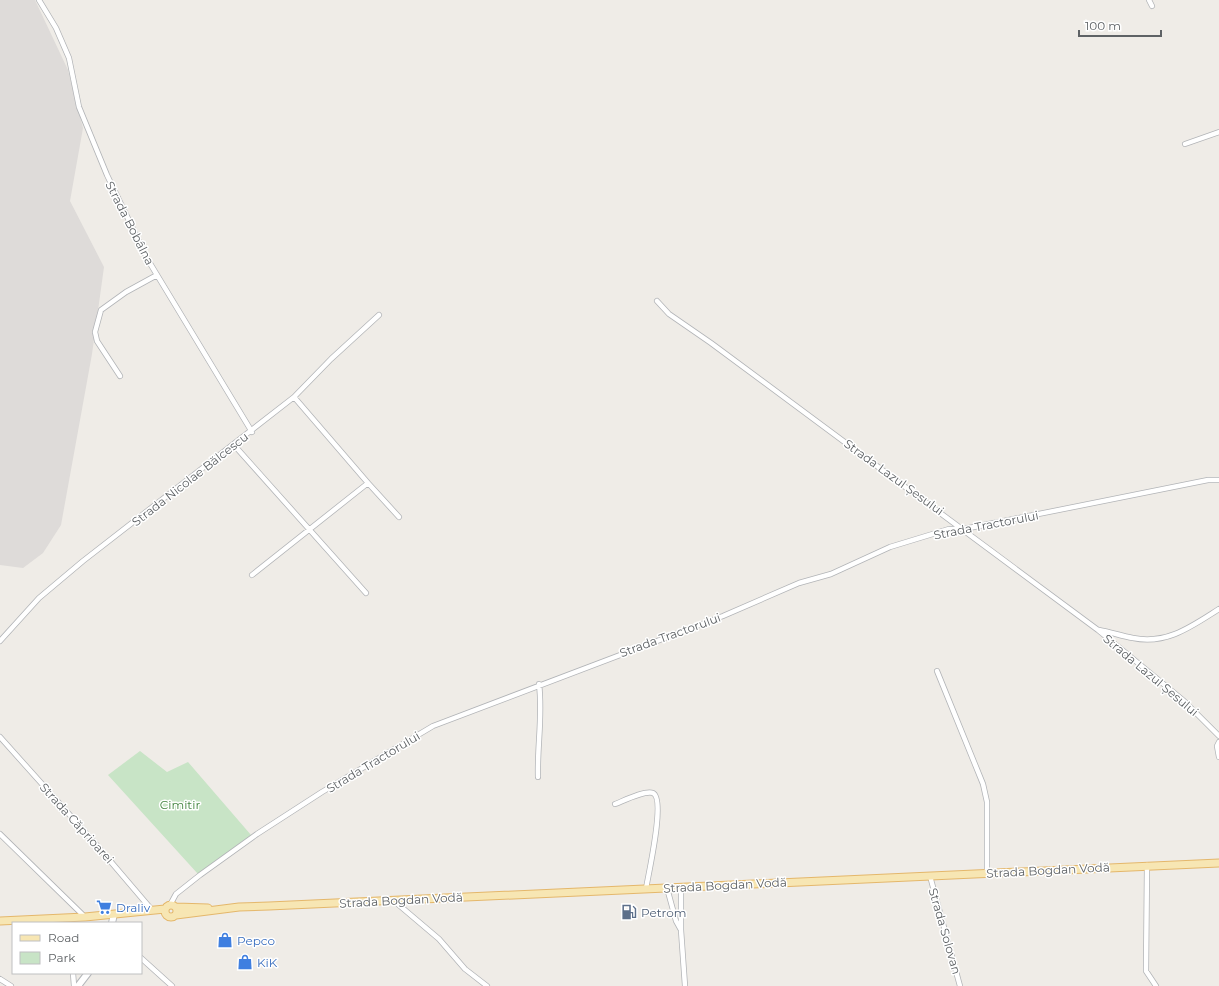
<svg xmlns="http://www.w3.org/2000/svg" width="1219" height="986" font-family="Montserrat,sans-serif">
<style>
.industrial{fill:#dedbd9}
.green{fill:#c8e4c6}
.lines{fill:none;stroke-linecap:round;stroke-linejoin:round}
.street-casing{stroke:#b2b4b7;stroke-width:6}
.secondary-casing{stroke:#b3b6ba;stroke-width:8}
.primary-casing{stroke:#e4b76b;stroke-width:9}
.street{stroke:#fff;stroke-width:4.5}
.secondary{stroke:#fff;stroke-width:6}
.primary{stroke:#f7e6b3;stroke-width:7}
.labels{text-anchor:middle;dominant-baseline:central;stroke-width:3;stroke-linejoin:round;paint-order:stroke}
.street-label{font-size:12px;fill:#5e6265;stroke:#fff}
.park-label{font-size:12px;fill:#42843f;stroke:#fff}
.shop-label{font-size:12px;fill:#366cbe;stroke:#fff;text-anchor:start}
.service-label{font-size:12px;fill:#4e5e75;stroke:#fff;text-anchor:start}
</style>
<rect width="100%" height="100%" fill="#efece7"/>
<!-- industrial -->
<path class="industrial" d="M0,0h35l33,70 15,58 -13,73 34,66 -12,87 -31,171 -18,28 -20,15 -23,-3z"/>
<!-- green -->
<path class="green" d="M140,751l27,21 21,-10 63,73 -53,39 -90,-99z"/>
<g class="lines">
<!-- street casing -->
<g class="street-casing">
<path id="street" d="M39,0l17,28 13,30 10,49 28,68 41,85 104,172
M1149,0l3,6
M1185,144l34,-12
M657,301l12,13 42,29 387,287 86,71 35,35
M120,376l-23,-35 -2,-9 6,-22 25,-18 31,-17
M234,445l132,148
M368,483l31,34
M252,575l116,-92 -74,-86
M1099,630c12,2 22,6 34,8 34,7 59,-12 86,-29
M0,641l39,-43 44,-37 211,-164 37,-38 48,-44
M937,671l46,113 4,18v71
M0,737l94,105 58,68
M1219,742l-2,4 2,11
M538,777c-1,-31 5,-62 1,-93
M615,804c8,-3 30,-14 38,-11 13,6 -5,82 -7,96
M0,834l85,83
M1147,865l-1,106 10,15
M930,876l30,110
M681,887v43l4,56
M667,888l9,33 5,9
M393,900l46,39 26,30 22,17
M170,905l6,-11 24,-19 57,-41 65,-42 111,-66 290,-110 76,-33 32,-9 59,-27 59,-18h15l244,-49h11
M141,958l31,28
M73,973l1,13
M0,979l11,7"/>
</g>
<!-- secondary casing -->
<g class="secondary-casing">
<path id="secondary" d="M112,923l2,-9
M78,986l10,-13"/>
</g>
<!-- primary casing -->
<g class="primary-casing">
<path id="primary" d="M165 911a6 6 0 1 1 12 0a6 6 0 1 1-12 0Z
M176,907l32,1
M176,915l63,-8 30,-1 950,-43
M0,921l85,-4 80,-8"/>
</g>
<!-- street -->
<use href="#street" class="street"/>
<!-- secondary -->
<use href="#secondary" class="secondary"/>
<!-- primary -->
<use href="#primary" class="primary"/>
</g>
<!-- icons -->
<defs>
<g id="supermarket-bare" transform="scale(1.2)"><path d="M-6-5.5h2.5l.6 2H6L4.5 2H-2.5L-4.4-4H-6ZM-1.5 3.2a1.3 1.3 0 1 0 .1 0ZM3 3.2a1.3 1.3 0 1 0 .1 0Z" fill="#3f7fe0" stroke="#fff" stroke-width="2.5" paint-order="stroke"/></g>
<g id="fuel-bare" transform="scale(1.2)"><path d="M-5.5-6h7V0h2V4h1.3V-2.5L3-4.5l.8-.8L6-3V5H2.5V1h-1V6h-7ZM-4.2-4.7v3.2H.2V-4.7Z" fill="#5c6f8a" stroke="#fff" stroke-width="2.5" paint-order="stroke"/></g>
<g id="shop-bare" transform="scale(1.2)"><path d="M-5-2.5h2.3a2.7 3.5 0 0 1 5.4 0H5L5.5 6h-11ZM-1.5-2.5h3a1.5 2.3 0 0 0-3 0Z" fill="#3f7fe0" stroke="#fff" stroke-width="2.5" paint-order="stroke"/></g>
</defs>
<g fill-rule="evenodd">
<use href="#supermarket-bare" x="104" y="907"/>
<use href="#fuel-bare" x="629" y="912"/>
<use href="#shop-bare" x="225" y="940"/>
<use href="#shop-bare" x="245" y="962"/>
</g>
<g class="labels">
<!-- street labels -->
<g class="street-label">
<text transform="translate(130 223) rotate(63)">Strada Bobâlna</text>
<text transform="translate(894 477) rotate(36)">Strada Lazul Șesului</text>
<text transform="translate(190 479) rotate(-38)">Strada Nicolae Bălcescu</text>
<text transform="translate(986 525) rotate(-11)">Strada Tractorului</text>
<text transform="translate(670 635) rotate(-20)">Strada Tractorului</text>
<text transform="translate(1151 675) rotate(40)">Strada Lazul Șesului</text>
<text transform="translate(373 762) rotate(-31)">Strada Tractorului</text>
<text transform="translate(77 823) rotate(48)">Strada Căprioarei</text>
<text transform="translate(1048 870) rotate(-3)">Strada Bogdan Vodă</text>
<text transform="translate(725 885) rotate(-3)">Strada Bogdan Vodă</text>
<text transform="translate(401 900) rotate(-3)">Strada Bogdan Vodă</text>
<text transform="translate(945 931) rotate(74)">Strada Solovan</text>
</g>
<!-- park labels -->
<g class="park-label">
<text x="180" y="804">Cimitir</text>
</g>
<!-- shop labels -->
<g class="shop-label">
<text x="116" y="907">Draliv</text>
<text x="237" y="940">Pepco</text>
<text x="257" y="962">KiK</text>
</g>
<!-- service labels -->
<g class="service-label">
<text x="641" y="912">Petrom</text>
</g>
</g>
<!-- legend -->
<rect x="12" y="922" width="130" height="52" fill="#ffffff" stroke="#bfc0c1"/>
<rect x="20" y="935" width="20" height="6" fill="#f7e6b3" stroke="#bfc0c1"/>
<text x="48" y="942" font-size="12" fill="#5e6265">Road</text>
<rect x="20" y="952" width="20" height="12" fill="#c8e4c6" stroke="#bfc0c1"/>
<text x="48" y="962" font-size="12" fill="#5e6265">Park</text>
<!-- scale -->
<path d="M1079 30v6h82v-6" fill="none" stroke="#5e6265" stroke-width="2"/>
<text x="1085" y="30" font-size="12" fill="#5e6265" stroke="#ffffff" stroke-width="3" paint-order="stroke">100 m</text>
</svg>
